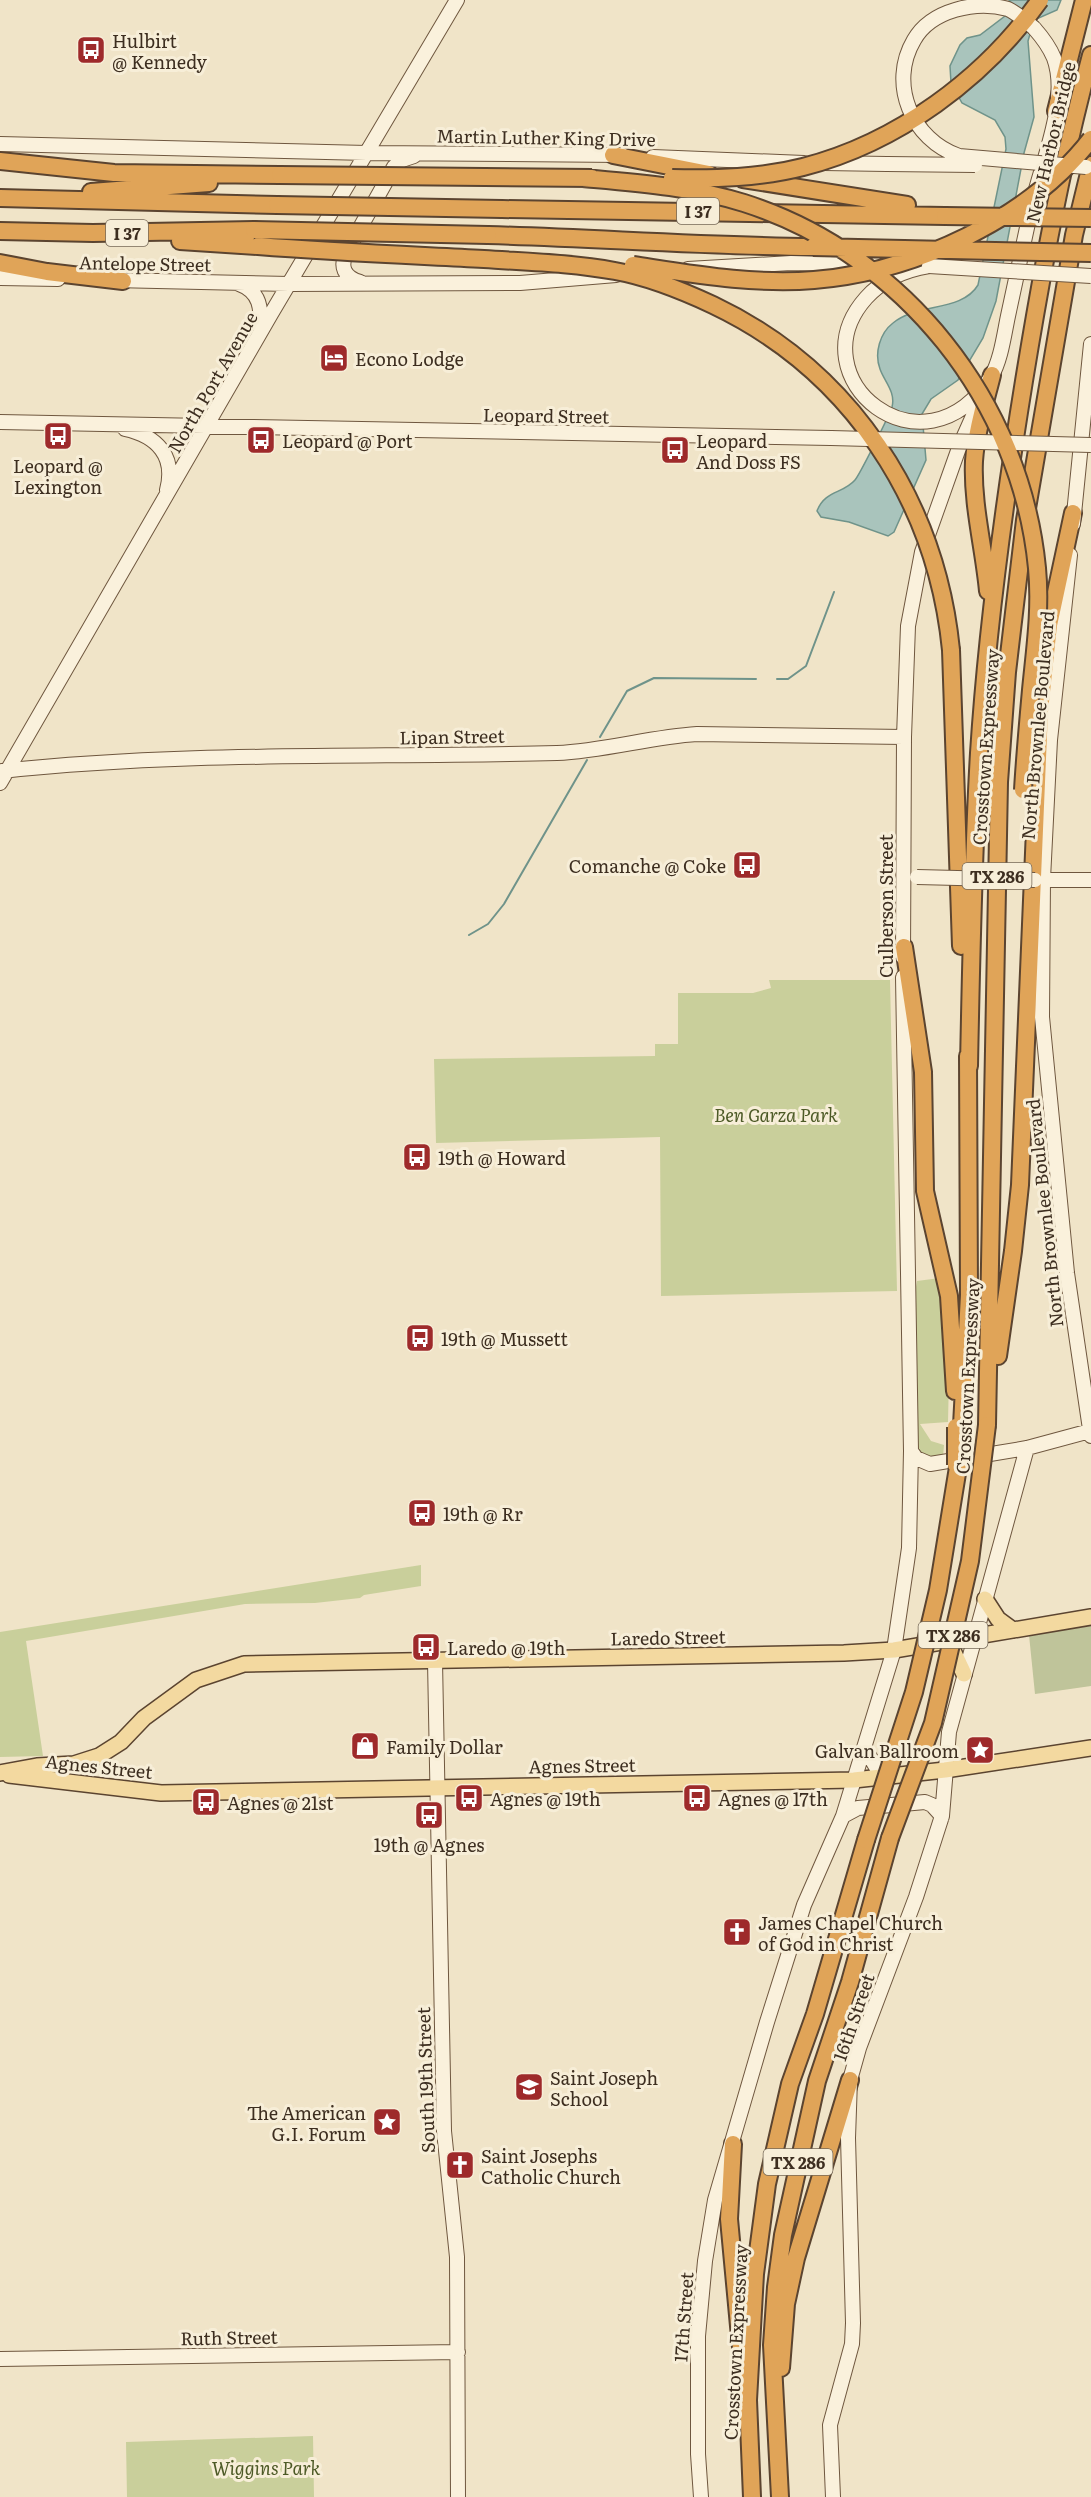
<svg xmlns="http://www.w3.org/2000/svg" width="1091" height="2497" font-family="Literata,serif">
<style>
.green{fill:#c9cf9b}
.cemetery{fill:#bfc49a}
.water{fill:#a9c4bc;stroke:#6f938a;stroke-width:1.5}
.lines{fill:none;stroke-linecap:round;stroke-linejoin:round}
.stream{stroke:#6f938a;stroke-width:2}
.secondary-casing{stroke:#6f573f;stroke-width:16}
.primary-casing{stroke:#5b4430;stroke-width:18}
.highway-casing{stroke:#5b4430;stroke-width:20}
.secondary{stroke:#faf1dc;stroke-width:14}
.primary{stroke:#f3d9a0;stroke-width:15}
.highway{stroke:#e0a458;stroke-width:16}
.secondary-bridge-casing{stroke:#6f573f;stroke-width:16;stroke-linecap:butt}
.highway-bridge-casing{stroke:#5b4430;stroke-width:20;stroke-linecap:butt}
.secondary-bridge{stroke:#faf1dc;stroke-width:14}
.highway-bridge{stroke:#e0a458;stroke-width:16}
.labels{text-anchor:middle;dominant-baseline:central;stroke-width:6;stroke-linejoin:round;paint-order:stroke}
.shield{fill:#f7eed8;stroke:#756857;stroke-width:1.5}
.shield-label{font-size:16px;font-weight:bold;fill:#3d2e20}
.poi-label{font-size:18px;fill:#3d2e20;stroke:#f7eed8;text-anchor:start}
.street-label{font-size:18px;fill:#3d2e20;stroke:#f7eed8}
.park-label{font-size:18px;font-style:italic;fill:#4d5a26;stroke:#f7eed8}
</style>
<rect width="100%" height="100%" fill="#f0e4c8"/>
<!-- green -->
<path class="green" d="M769,980h121l7,311 -236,5 -1,-159 -224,6 -2,-84 221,-3v-12h23v-51h75l18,-5z
M940,1278l9,99 -1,45 -28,2 11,17 13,4 -1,12c-11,3 -18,0 -27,-8l-2,-151 3,-17z
M421,1565v21l-57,9 -4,3 -45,5 -70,1 -219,37 17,115 -43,1v-125z
M313,2436l1,61h-187l-1,-55z"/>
<!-- cemetery -->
<path class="cemetery" d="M1091,1626v60l-56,8 -6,-59z"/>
<!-- water -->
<path class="water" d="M1009,0h52l-4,10 -23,10 -6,21 6,76 -10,36 -28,148 -13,37 -25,42 -27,19 -9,15 4,46 -32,72 -6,4 -39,-14 -28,-5 -4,-6c8,-21 26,-17 38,-31 5,-6 34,-64 37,-73 4,-15 -8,-26 -12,-38 -6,-16 0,-36 13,-46 24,-20 69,-11 85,-38l28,-136 -1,-12 -10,-17 -33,-17 -11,-20 -1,-17 10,-21 7,-7 13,-3 25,-19 7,-12z"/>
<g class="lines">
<!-- stream -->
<path class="stream" d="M777,679h11l18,-13 28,-74
M600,737l27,-46 27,-13 102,1
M469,935l19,-11 16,-20 83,-144"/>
<!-- secondary casing -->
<g class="secondary-casing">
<path id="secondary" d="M0,144l367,9 255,2
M653,157l151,6
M824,163l63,1
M929,266c-25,4 -46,13 -63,32 -71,80 57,185 125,79 10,-17 13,-42 17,-61 8,-36 15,-71 23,-107 9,-43 39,-108 23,-151 -5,-12 -12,-21 -20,-30
M688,269l103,-6 76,2
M0,278l58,1
M113,280l176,4 231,-1 96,-8
M360,282c-16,-5 -20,-15 -14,-29l48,-86 8,-7 12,-4
M239,284c22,8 22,25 22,45
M0,422l831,16
M125,429c32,7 51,27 42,61
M1073,524l18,-180
M1070,555l-20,185 -7,139 -1,138 25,256 24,163
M2,771c185,-20 370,-13 555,-18 47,-2 93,-16 140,-19l207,3
M0,783l271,-469 186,-314
M1035,880h56
M903,957l1,-220 4,-111 14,-74 38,-107 21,-47
M911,1451l5,7 14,6 97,-16 63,-17
M435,1661l9,470 13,126 1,240
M864,1747l18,30
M843,1816l15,-8 67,-6 7,3 10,11
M0,2359l458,-7
M701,2497l-3,-43v-118l7,-75 10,-61 52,-178 37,-117 39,-89 51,-166 15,-102 2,-97 -8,-474
M833,2497l-3,-72 22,-81 1,-21 -5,-185 2,-58 9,-32 57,-151 26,-81 7,-84 78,-284"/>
</g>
<!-- primary casing -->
<g class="primary-casing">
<path id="primary" d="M985,1599l13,20 15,11
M948,1640l16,34
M0,1773l37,-7 37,-2 25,-8 22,-14 23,-24 52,-38 48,-16 600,-11 50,-3 197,-33
M9,1775l152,18 693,-13 91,-10 146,-22"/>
</g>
<!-- highway casing -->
<g class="highway-casing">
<path id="highway" d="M1056,111l28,-111
M613,155l96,19
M0,161l114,12 166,2
M743,179l164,26
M91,192l118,-9
M0,198l277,7
M502,209l443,7
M0,231l93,2 161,-3
M488,235c108,3 216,11 325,12
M180,241l78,5
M0,263l47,9 76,9
M988,591c-4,-43 -16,-87 -14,-130 2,-29 11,-58 18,-86
M951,650l10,296
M904,947l19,125 2,119 24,105 6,95
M969,1066c2,-105 4,-209 10,-313 8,-124 25,-249 45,-372 18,-110 38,-219 67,-326
M998,1356l15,-105 7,-66 20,-474 9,-86 24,-112
M987,1425l12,-643 8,-110 18,-152 49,-285 17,-70
M961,1444l8,-149 -1,-239
M733,2144l-4,75 13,139
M781,2368l5,-64 10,-46 54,-178
M752,2497l-4,-97 7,-126 12,-90 23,-100 25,-70 51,-174
M780,2497l-8,-152 4,-58 7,-52 34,-154 33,-99 40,-144"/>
</g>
<!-- secondary -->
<use href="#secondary" class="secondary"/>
<!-- primary -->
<use href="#primary" class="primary"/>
<!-- highway -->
<use href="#highway" class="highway"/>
<!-- secondary-bridge casing -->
<g class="secondary-bridge-casing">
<path id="secondary-bridge" d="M1034,28c-8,-7 -16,-14 -26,-19 -32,-9 -77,1 -94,31 -26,44 -2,100 45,116l127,11
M887,164l88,1
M929,266l162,10
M831,438l260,7
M917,877l118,3"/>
</g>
<!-- highway-bridge casing -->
<g class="highway-bridge-casing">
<path id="highway-bridge" d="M280,175l312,3
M583,178c55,5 109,9 161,25 160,51 277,199 293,365 4,41 -2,81 -6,122 -3,33 -6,66 -8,100
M672,178c44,1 88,0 131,-11 94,-24 181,-88 237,-167
M277,205l225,4
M945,216l146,2
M254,230l234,5
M258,246c75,6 150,9 226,13 44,3 87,4 131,12 34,6 66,19 98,34 137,65 223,195 238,345
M813,247l278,6
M633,265c60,9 121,20 181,15 100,-8 215,-61 277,-141
M956,1427v38
M890,1838l43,-115 37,-162 17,-136
M866,1840l48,-148 24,-102 22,-135"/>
</g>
<!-- secondary-bridge -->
<use href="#secondary-bridge" class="secondary-bridge"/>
<!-- highway-bridge -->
<use href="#highway-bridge" class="highway-bridge"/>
</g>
<!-- icons -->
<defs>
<g id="bus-square" transform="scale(1.5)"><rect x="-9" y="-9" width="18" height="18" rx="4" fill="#9e2a2b" stroke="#f7eed8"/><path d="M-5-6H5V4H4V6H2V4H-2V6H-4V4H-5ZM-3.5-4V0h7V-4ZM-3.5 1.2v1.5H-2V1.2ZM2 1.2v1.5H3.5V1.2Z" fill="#fff"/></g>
<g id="hotel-square" transform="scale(1.5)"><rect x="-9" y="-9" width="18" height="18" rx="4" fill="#9e2a2b" stroke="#f7eed8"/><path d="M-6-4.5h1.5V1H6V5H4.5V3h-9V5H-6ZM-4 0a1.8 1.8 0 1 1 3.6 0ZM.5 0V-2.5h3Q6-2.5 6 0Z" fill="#fff"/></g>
<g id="shop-square" transform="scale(1.5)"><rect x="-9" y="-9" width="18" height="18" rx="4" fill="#9e2a2b" stroke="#f7eed8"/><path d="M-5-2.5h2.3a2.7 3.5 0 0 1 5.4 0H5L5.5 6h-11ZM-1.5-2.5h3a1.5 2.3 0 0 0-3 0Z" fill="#fff"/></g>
<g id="sight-square" transform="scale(1.5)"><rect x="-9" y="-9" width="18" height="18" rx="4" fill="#9e2a2b" stroke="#f7eed8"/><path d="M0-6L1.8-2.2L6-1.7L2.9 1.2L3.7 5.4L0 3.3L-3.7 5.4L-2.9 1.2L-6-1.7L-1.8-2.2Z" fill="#fff"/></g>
<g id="church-square" transform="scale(1.5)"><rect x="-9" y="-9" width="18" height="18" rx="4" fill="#9e2a2b" stroke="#f7eed8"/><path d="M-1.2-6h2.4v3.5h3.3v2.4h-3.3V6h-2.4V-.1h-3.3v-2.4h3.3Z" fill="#fff"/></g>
<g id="school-square" transform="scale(1.5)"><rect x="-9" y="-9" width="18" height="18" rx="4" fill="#9e2a2b" stroke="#f7eed8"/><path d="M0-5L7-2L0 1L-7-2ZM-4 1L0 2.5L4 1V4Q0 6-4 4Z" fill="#fff"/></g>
</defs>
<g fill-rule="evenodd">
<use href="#bus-square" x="91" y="50"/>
<use href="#hotel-square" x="334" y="358"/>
<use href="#bus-square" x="58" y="436"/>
<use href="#bus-square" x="261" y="440"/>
<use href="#bus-square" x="675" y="450"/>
<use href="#bus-square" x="747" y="865"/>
<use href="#bus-square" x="417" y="1157"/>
<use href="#bus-square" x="420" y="1338"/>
<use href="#bus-square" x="422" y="1513"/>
<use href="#bus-square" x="426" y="1647"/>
<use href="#shop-square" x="365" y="1746"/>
<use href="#sight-square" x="980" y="1750"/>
<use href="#bus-square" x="469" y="1798"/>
<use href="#bus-square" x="697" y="1798"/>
<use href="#bus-square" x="206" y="1802"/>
<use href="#bus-square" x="429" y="1815"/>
<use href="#church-square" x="737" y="1932"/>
<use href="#school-square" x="529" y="2087"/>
<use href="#sight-square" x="387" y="2122"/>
<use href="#church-square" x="460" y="2165"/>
</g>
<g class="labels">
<!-- shield labels -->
<g class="shield">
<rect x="677" y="198" width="42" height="26" rx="4.5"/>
<rect x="106" y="220" width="42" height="26" rx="4.5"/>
<rect x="962.5" y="863" width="69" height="26" rx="4.5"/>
<rect x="918.5" y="1622" width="69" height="26" rx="4.5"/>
<rect x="763.5" y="2149" width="69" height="26" rx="4.5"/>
</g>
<g class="shield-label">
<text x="698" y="211">I 37</text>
<text x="127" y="233">I 37</text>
<text x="997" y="876">TX 286</text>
<text x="953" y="1635">TX 286</text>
<text x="798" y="2162">TX 286</text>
</g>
<!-- poi labels -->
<g class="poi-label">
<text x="112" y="40">Hulbirt<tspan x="112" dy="21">@ Kennedy</tspan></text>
<text x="355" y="358">Econo Lodge</text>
<text x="282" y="440">Leopard @ Port</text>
<text x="696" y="440">Leopard<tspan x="696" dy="21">And Doss FS</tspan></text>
<text x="58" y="465" text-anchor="middle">Leopard @<tspan x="58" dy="21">Lexington</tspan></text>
<text x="726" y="865" text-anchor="end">Comanche @ Coke</text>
<text x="438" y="1157">19th @ Howard</text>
<text x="441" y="1338">19th @ Mussett</text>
<text x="443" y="1513">19th @ Rr</text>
<text x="447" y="1647">Laredo @ 19th</text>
<text x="386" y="1746">Family Dollar</text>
<text x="959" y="1750" text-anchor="end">Galvan Ballroom</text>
<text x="490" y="1798">Agnes @ 19th</text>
<text x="718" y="1798">Agnes @ 17th</text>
<text x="227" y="1802">Agnes @ 21st</text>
<text x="429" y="1844" text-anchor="middle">19th @ Agnes</text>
<text x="758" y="1922">James Chapel Church<tspan x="758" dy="21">of God in Christ</tspan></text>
<text x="550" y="2077">Saint Joseph<tspan x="550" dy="21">School</tspan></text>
<text x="366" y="2112" text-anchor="end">The American<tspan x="366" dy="21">G.I. Forum</tspan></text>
<text x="481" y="2155">Saint Josephs<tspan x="481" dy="21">Catholic Church</tspan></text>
</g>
<!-- street labels -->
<g class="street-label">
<text transform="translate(546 137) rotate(1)">Martin Luther King Drive</text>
<text transform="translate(1050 142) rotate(-77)">New Harbor Bridge</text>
<text transform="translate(145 263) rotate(1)">Antelope Street</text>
<text transform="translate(212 382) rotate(-60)">North Port Avenue</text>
<text transform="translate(546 415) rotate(1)">Leopard Street</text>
<text transform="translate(1037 725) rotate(-85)">North Brownlee Boulevard</text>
<text transform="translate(452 736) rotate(-1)">Lipan Street</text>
<text transform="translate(985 747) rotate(-86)">Crosstown Expressway</text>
<text transform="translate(885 906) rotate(-90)">Culberson Street</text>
<text transform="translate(1044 1213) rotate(-96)">North Brownlee Boulevard</text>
<text transform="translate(967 1376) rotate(-87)">Crosstown Expressway</text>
<text transform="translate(668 1637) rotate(-1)">Laredo Street</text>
<text transform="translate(582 1765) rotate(-1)">Agnes Street</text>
<text transform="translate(99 1766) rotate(6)">Agnes Street</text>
<text transform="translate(853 2017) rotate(-71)">16th Street</text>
<text transform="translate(425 2080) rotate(-92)">South 19th Street</text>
<text transform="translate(683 2317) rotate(-86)">17th Street</text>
<text transform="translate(229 2337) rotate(-1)">Ruth Street</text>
<text transform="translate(735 2342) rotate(-87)">Crosstown Expressway</text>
</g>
<!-- park labels -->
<g class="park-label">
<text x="776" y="1114">Ben Garza Park</text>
<text x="266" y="2467">Wiggins Park</text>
</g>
</g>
</svg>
